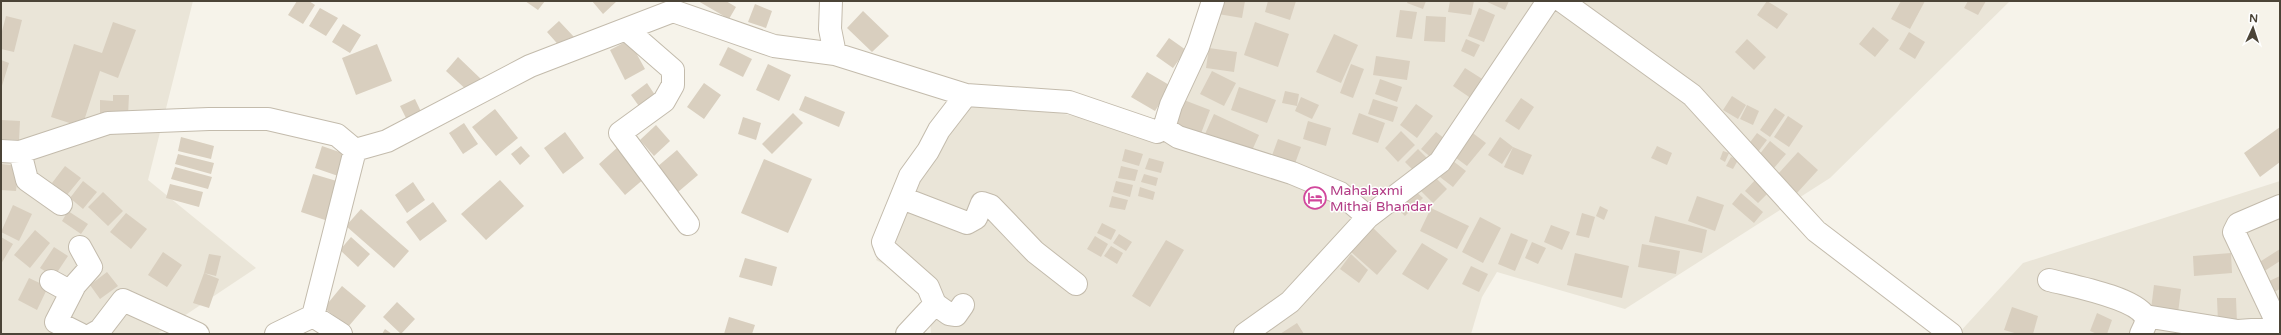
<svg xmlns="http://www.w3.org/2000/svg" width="2281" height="335" font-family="'Varela Round',sans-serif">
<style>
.residential{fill:#eae5d8}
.building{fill:#d9cfbf}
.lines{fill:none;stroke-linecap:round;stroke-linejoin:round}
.minor-casing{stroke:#c3bbac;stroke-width:24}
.minor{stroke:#fff;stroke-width:22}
.labels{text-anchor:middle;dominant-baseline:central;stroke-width:3;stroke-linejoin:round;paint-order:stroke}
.hotel-label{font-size:14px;fill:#b23c85;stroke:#fff;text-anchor:start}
</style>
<rect width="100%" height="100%" fill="#f6f3ea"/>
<!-- residential -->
<path class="residential" d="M1,1h192l-45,179 108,88 -99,66h-156z
M1211,1h799l-180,177 -205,131 -128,-37 -15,25 -11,37h-540l-3,-47 -52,-27 90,-165 191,37z
M2280,181v153h-322l65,-71z"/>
<!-- building -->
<path class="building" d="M297,1h12l6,4 -12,19 -15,-9z
M525,1h20l-7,9z
M592,1h25l-14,13z
M698,1h28l10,6 -7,12z
M1220,1h25l-3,17 -24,-4z
M1268,1h28l-6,19 -25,-8z
M1408,1h18l-3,8 -16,-6z
M1450,1h24l-3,14 -23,-3z
M1485,1h24l-4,9z
M1767,1l21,13 -11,15 -20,-14z
M1901,1h24l-15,28 -19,-10z
M1968,1h18l-8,14 -14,-7z
M755,4l17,7 -6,17 -18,-6z
M320,8l18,10 -12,18 -17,-10z
M1479,8l16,7 -11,27 -16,-6z
M1400,10l17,2 -5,27 -16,-2z
M863,11l26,25 -17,16 -25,-24z
M6,16l16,4 -8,32 -13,-3v-14z
M1426,16l20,1 -1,25 -21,-1z
M559,21l16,17 -12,12 -16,-18z
M113,22l23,8 -18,48 -18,-7 -18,56 -31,-10 23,-73 28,9z
M1255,22l34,12 -11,33 -34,-12z
M343,24l18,11 -11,18 -18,-11z
M1873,27l16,13 -14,17 -16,-13z
M1909,32l16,10 -10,17 -16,-10z
M1334,34l24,11 -17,38 -25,-11z
M1169,38l17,12 -13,18 -17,-12z
M1466,39l14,6 -6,12 -13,-6z
M1747,39l19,18 -12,13 -19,-18z
M629,40l16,29 -20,11 -15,-30z
M377,44l15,37 -36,14 -14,-37z
M728,47l24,12 -9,18 -24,-12z
M1209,48l28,4 -3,20 -28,-4z
M1376,56l34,5 -3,19 -34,-5z
M458,57l24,23 -12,13 -24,-22z
M1,60l8,3 -8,26z
M768,64l23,11 -12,26 -23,-11z
M1351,64l13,5 -11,29 -13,-5z
M1465,68l22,14 -12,19 -22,-15z
M1212,71l24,12 -12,23 -24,-12z
M1147,72l24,14 -16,25 -24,-14z
M1380,79l22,8 -5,15 -22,-8z
M647,83l10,15 -16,11 -10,-14z
M704,83l17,12 -17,24 -17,-12z
M1239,87l37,13 -9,23 -36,-13z
M1285,91l14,3 -2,12 -15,-3z
M113,95h16l-1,21 -28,-2v-14l13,1z
M805,96l40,16 -6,15 -40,-17z
M1732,96l14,9 -8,14 -15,-9z
M1301,97l18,8 -7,14 -17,-8z
M1521,98l13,9 -15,23 -14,-9z
M415,99l9,19 -15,6 -9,-18z
M1373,99l25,8 -5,15 -25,-8z
M1184,100l26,10 -10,26 -26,-11z
M1416,104l17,12 -16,22 -17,-13z
M1747,105l12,6 -6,14 -13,-6z
M1775,108l10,7 -15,22 -10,-7z
M495,109l23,29 -22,18 -24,-29z
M793,113l10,10 -31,31 -10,-10z
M1359,113l26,10 -7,20 -26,-9z
M1214,114l45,21 -9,20 -45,-21z
M1788,116l15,10 -14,21 -15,-10z
M743,117l18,6 -5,17 -18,-6z
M1,120l19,1 -1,19 -18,-1z
M1308,121l23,7 -5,18 -23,-7z
M464,123l14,21 -15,10 -14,-21z
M656,125l14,16 -16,15 -14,-16z
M2280,127v35l-20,15 -16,-24z
M1401,131l14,14 -17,17 -13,-14z
M1470,131l16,12 -19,23 -15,-11z
M565,132l19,26 -21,16 -19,-26z
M1436,132l13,10 -15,18 -13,-11z
M1757,133l10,7 -9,12 -10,-7z
M181,137l33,9 -3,13 -33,-8z
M1500,137l13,10 -11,17 -14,-9z
M1278,139l23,8 -8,22 -23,-8z
M1770,141l16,13 -12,14 -15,-13z
M322,146l26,9 -7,22 -26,-9z
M521,146l9,10 -10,9 -9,-11z
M1657,146l15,7 -5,12 -16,-7z
M618,147l27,31 -20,17 -26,-31z
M1513,147l19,8 -9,20 -19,-8z
M1125,149l18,5 -4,12 -17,-5z
M1418,149l12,12 -13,13 -12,-12z
M677,150l21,25 -20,17 -21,-25z
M1723,151l6,2 -4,9 -5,-3z
M1798,152l20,18 -21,23 -20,-18z
M178,154l36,9 -3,11 -36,-10z
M1731,157l7,3 -5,9 -7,-3z
M1149,158l15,4 -3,11 -16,-4z
M764,159l48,20 -24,54 -47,-20z
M1453,161l13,10 -13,16 -13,-10z
M1,164l18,2 -3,25 -15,-1z
M65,166l16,12 -14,17 -15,-12z
M1121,166l17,4 -3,11 -17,-3z
M175,167l37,10 -4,12 -37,-10z
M313,174l27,8 -12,39 -27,-9z
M1144,174l14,4 -2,8 -15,-4z
M1433,175l14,14 -14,14 -14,-14z
M1756,179l13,13 -11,11 -13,-12z
M500,180l24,26 -38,34 -25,-26z
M83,181l14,11 -14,17 -13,-11z
M1116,181l17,4 -3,12 -17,-5z
M413,182l12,18 -18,13 -12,-18z
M170,184l33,8 -4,15 -33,-9z
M1140,187l15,5 -2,8 -15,-4z
M1414,190l9,8 -18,18 -9,-9z
M103,192l20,19 -15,15 -20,-19z
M1741,193l22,19 -9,11 -22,-19z
M1112,196l16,4 -3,10 -16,-3z
M1697,196l27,9 -9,26 -27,-10z
M433,202l14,19 -27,20 -14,-19z
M13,205l19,9 -13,27 -18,-9z
M1600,206l8,4 -4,10 -8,-4z
M1431,208l38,18 -12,23 -37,-18z
M361,209l48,42 -15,17 -48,-42z
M68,211l20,13 -7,10 -19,-13z
M126,213l21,16 -16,20 -21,-17z
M1582,213l13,4 -6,21 -13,-3z
M1655,216l52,14 -5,23 -53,-11z
M1480,217l21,11 -18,35 -21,-11z
M1102,223l14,7 -5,10 -14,-7z
M1370,225l27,26 -20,24 -27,-24z
M1551,225l19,7 -8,18 -18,-8z
M35,230l15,13 -20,25 -16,-13z
M1511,233l17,7 -13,31 -17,-7z
M1119,234l13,8 -6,9 -13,-8z
M1095,236l13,8 -7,13 -14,-8z
M1,237l12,7 -12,20z
M351,237l19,17 -12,13 -18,-17z
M1166,240l18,10 -34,57 -18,-11z
M1532,242l14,6 -8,16 -13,-6z
M1422,243l26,16 -20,31 -26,-16z
M1642,244l38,7 -4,23 -38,-7z
M1111,246l12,7 -6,11 -13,-8z
M54,247l14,9 -14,21 -14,-9z
M2280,249v12l-17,11 -5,-9z
M163,252l19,13 -15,22 -19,-12z
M1575,253l54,13 -7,32 -55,-13z
M2231,253l1,20 -38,3 -1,-20z
M209,254l12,2 -5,20 -12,-3z
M1351,254l17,16 -9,13 -19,-14z
M745,258l32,9 -5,19 -33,-9z
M1471,266l17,8 -9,18 -17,-8z
M107,272l11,14 -18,13 -10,-14z
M204,273l15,6 -10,29 -16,-5z
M2280,276v13l-10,5 -5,-11z
M29,278l19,9 -11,23 -19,-10z
M2154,285l27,4 -3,24 -27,-4z
M342,286l24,20 -18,21 -24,-19z
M2217,298h19l1,25h-19z
M397,302l18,17 -14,15 -18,-17z
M2012,307l26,9 -5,18h-15l-14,-4z
M2097,313l15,7 -5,14h-10l-7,-3z
M729,317l26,8 -3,9h-28z
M1297,323l7,11h-24z
M385,329l7,5h-10z"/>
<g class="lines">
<!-- minor casing -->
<g class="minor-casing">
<path id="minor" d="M831,1l-1,28 5,25
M1213,1l-15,46 -27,58 -7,23 14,9 114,36 48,20 28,24
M1562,1l130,94 124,136 135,103
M627,30l46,40v15l-9,16 -44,32 68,91
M1,151l19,1 88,-29 101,-4h59l69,16 18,15
M20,152l7,28 34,24
M902,198l65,25 9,-5 6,-15 9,3 44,46 41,32
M2280,206l-42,18 -4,8 46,97
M2049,280c23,6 84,17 96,36 3,6 -2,13 -4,18
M51,281l20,11
M935,304l14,10 7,1 7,-10
M313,316l28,18
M2145,316l93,15
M80,334l-24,-12 19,-37 16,-18 -11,-20
M93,334l7,-4 23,-30 75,34
M276,334l37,-18 42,-166 32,-9 143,-75 143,-55 101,35 61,8 131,41 103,7 88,30 7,-4
M907,334l28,-30 -7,-17 -42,-37 -3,-8 27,-66 18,-25 11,-21 27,-35
M1245,334l45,-32 78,-85 72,-55 108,-161
M2236,334l2,-3 42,-3"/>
</g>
<!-- minor -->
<use href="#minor" class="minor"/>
</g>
<!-- icons -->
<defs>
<g id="hotel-ring" transform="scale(1.15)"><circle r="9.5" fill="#fff" stroke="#d1479c" stroke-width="1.5"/><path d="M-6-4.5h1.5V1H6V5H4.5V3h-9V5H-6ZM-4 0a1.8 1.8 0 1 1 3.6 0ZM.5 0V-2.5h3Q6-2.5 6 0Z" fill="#d1479c"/></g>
</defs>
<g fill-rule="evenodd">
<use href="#hotel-ring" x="1315" y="198"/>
</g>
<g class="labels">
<!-- hotel labels -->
<g class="hotel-label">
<text x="1330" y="190">Mahalaxmi<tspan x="1330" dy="16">Mithai Bhandar</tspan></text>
</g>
</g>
<!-- border -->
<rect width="2281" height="335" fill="none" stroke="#4b4437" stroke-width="4"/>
<!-- north arrow -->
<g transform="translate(2253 28) rotate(3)" stroke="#ffffff" stroke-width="3" paint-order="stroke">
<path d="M0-3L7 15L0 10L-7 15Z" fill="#4b4437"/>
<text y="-6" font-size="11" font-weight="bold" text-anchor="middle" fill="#4b4437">N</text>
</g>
</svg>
